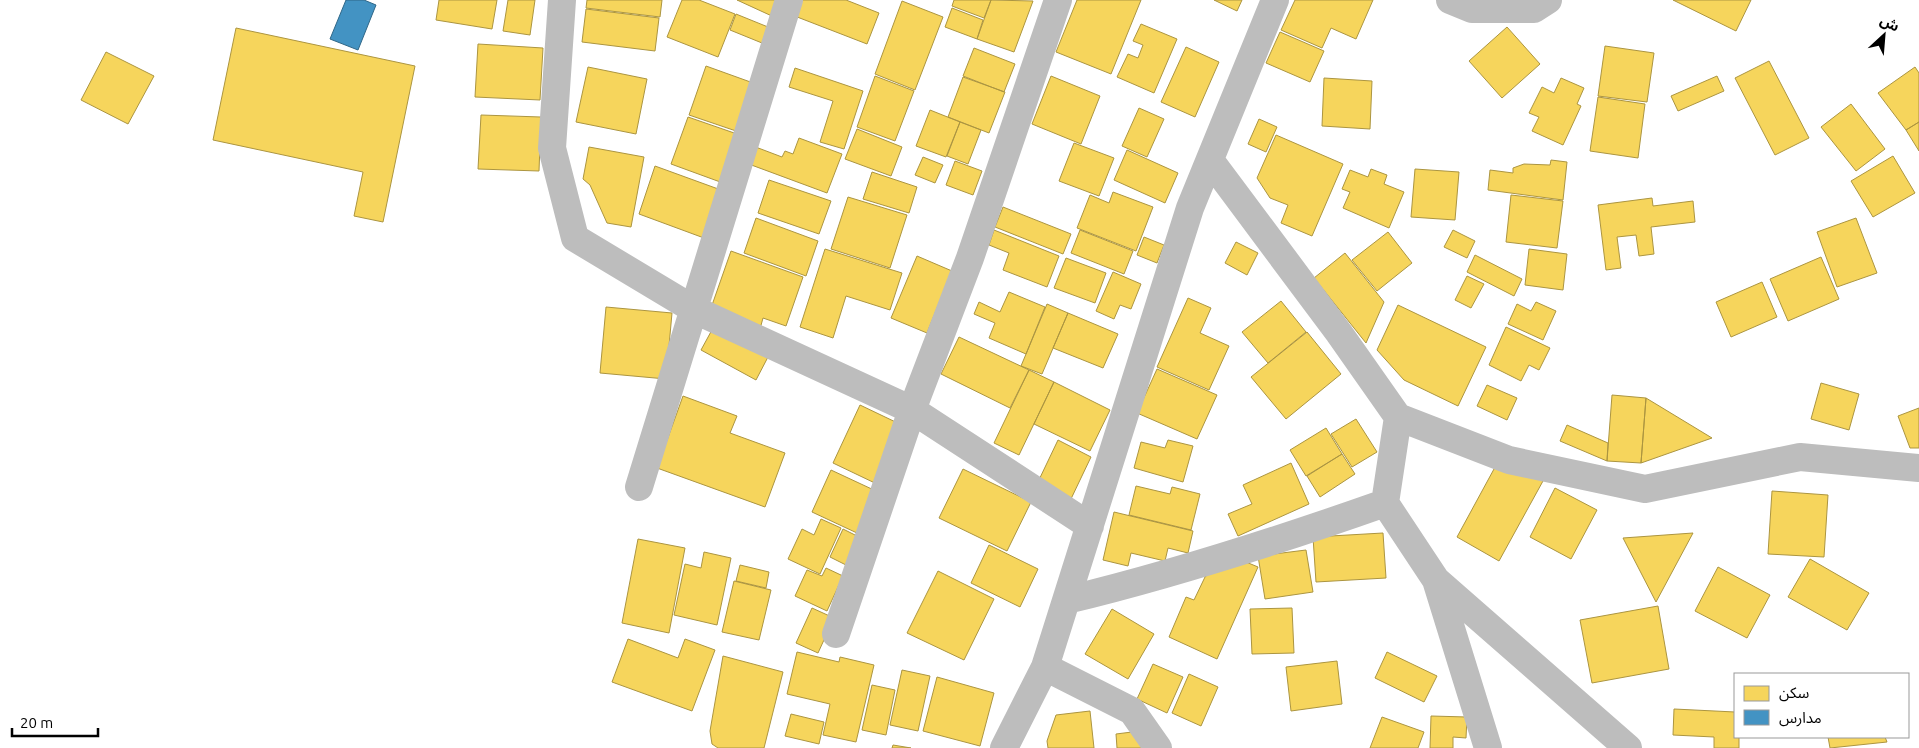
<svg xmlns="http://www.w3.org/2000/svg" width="1919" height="748" font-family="Ubuntu,'Noto Sans Arabic',sans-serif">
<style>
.homes{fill:#f6d55c;stroke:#ac9540}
.schools{fill:#4393c3;stroke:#2f6788}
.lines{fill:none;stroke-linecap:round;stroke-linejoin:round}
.street{stroke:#bdbdbd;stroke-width:28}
</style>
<rect width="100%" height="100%" fill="#fff"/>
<!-- homes -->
<path class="homes" d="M439,0h58l-5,29 -56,-9z
M508,0h27l-5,35 -27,-4z
M587,0h75l-2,17 -74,-9z
M682,0h17l36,14 -17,43 -51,-20z
M737,0h44l-7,17z
M798,0h48l33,13 -12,31 -75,-29z
M954,0h37l-7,18 -32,-12z
M991,0l42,1 -19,51 -37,-13z
M1077,0h64l-30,74 -55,-22z
M1214,0h28l-5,11z
M1295,0h78l-17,39 -25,-11 -9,20 -41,-18z
M1673,0h78l-15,31z
M902,1l41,16 -28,73 -40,-16z
M952,8l31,12 -6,19 -32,-12z
M586,9l73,9 -4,33 -73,-9z
M736,14l32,13 -6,16 -32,-13z
M1141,24l36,15 -23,54 -37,-16 11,-23 10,4 5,-13 -10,-4z
M1507,27l33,37 -38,34 -33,-37z
M236,28l179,38 -32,156 -29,-6 9,-44 -150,-32z
M1280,32l44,19 -14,31 -44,-19z
M478,44l65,4 -3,52 -65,-3z
M1605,46l49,7 -7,49 -49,-6z
M1186,47l33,15 -24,55 -34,-15z
M974,48l41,16 -11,28 -41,-16z
M106,52l48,24 -26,48 -47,-24z
M1769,61l40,77 -34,17 -40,-77z
M706,66l50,18 -17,48 -50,-17z
M588,67l59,12 -11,55 -60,-12z
M1915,67l4,6v49l-13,8 -28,-37z
M795,68l68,23 -19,58 -24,-7 13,-41 -44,-14z
M875,76l39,15 -19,50 -38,-14z
M1051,76l49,20 -19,48 -49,-20z
M1717,76l7,15 -46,20 -7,-15z
M963,77l42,15 -16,41 -41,-16z
M1324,78l48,3 -2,48 -48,-3z
M1561,78l23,10 -7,16 4,2 -18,39 -31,-14 7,-14 -10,-4 13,-26 12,6z
M1598,97l47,7 -7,54 -48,-7z
M1851,104l34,45 -29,22 -35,-44z
M1139,108l25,11 -17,38 -25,-11z
M930,110l30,12 -14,35 -30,-11z
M481,115l60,2 -2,54 -61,-2z
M688,117l52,18 -17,48 -52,-19z
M1259,119l18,8 -11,25 -18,-8z
M960,122l21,8 -13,34 -21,-8z
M1919,122v29l-13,-21z
M857,129l45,18 -11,29 -46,-17z
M1276,135l67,29 -31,72 -31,-13 7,-18 -18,-7 -13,-20z
M799,138l43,16 -15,39 -81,-30 7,-17 29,11 3,-6 8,3z
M1074,143l40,15 -15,38 -40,-15z
M589,147l55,10 -13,70 -24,-4 -17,-38 -7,-6z
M1127,150l51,23 -13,30 -51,-23z
M1893,156l22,37 -42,24 -22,-36z
M923,157l20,8 -8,18 -20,-8z
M1551,160l16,2 -4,38 -75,-10 2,-20 23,3v-5l11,-4 26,1z
M955,161l27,10 -9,24 -27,-10z
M655,166l66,24 -17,48 -65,-24z
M1371,169l16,6 -3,9 20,8 -15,36 -46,-20 7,-16 -8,-3 8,-19 18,7z
M1415,169l44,3 -4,48 -44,-3z
M872,172l45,15 -8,26 -46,-14z
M769,180l62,21 -12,33 -61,-21z
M1113,192l40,15 -17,44 -59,-23 13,-33 19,8z
M1511,195l52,6 -6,47 -51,-6z
M848,197l59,18 -17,53 -59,-19z
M1652,198l1,8 40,-5 2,21 -44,5 3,27 -15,2 -3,-21 -19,2 4,31 -15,2 -8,-65z
M1003,207l68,27 -8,20 -68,-27z
M756,218l62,23 -12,35 -62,-23z
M1856,218l21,55 -40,14 -20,-55z
M994,230l65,26 -12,31 -44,-17 6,-17 -20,-8z
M1080,230l53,21 -9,23 -53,-21z
M1453,230l22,11 -8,17 -23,-11z
M1388,232l24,31 -35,28 -25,-31z
M1144,237l20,8 -7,18 -20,-8z
M1236,242l22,11 -11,22 -22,-12z
M825,249l77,24 -12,37 -44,-14 -13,42 -33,-11z
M1529,249l38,5 -4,36 -38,-5z
M731,251l72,26 -17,49 -23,-8 -3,11 -49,-21z
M1345,253l39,49 -18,41 -52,-65z
M1475,255l47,24 -8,17 -47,-24z
M917,256l35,15 -25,62 -36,-15z
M1821,257l18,42 -51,22 -18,-42z
M1066,258l40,15 -11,30 -41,-15z
M1113,272l28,12 -10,25 -11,-4 -6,14 -18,-8z
M1467,276l17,8 -13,24 -16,-8z
M1762,282l15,35 -46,20 -15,-35z
M1009,292l36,15 -19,47 -37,-16 6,-15 -21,-9 5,-12 21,10z
M1188,298l23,10 -11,25 29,13 -20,44 -52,-23z
M1281,301l25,31 -38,31 -26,-31z
M1536,302l20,9 -13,29 -35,-16 9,-20 14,7z
M1047,304l21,9 -26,61 -21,-8z
M1398,305l88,42 -28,59 -54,-26 -27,-30z
M606,307l66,6 -6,66 -66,-6z
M1068,313l50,21 -15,34 -50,-20z
M1506,327l44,21 -11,22 -10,-5 -8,16 -32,-16z
M713,328l55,29 -12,23 -55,-30z
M1307,332l34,42 -55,45 -35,-42z
M959,337l70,33 -19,38 -69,-34z
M1157,369l60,26 -20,44 -60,-26z
M1029,370l25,12 -35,73 -25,-12z
M1054,382l56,28 -20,41 -56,-27z
M1821,383l38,11 -10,36 -38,-11z
M1487,385l30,13 -10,22 -30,-14z
M1612,395l34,3 -5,65 -34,-2z
M683,396l54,20 -7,17 55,20 -20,54 -108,-39z
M1646,398l66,40 -71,25z
M860,405l46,22 -27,58 -46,-22z
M1919,408v40h-9l-12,-32z
M1356,419l21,33 -25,15 -21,-33z
M1567,425l41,18 -1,18 -47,-20z
M1326,428l16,26 -36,22 -16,-26z
M1058,440l33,17 -21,44 -33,-17z
M1168,440l25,6 -10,36 -49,-14 7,-26 24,6z
M1342,454l13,20 -35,23 -13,-21z
M1500,458l43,23 -44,80 -42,-24z
M1291,463l18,41 -71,32 -10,-22 24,-10 -9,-19z
M963,469l68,33 -24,49 -68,-33z
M831,470l45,21 -19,42 -45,-21z
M1136,486l34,8 2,-7 28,7 -9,36 -62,-15z
M1555,488l42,22 -26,49 -41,-22z
M1772,491l56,4 -4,62 -56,-3z
M1114,512l79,19 -5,22 -20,-5 -3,13 -34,-8 -3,13 -25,-6z
M821,519l20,9 -21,46 -32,-15 14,-30 12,6z
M843,529l16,8 -13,28 -16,-8z
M1383,533l3,45 -70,4 -3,-45z
M1693,533l-37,69 -33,-64z
M638,539l47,9 -16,85 -47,-10z
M989,545l49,24 -18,38 -49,-24z
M1306,550l7,42 -48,7 -7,-43z
M704,552l27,6 -14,67 -43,-10 11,-51 16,4z
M1810,559l59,34 -22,37 -59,-33z
M1246,562l12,5 -41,92 -48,-22 17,-40 8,3 11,-23 9,-8z
M740,565l29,7 -3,16 -30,-7z
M1718,567l52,28 -23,43 -52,-27z
M826,568l17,8 -16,35 -32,-15 12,-26 15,6z
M938,571l56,28 -30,61 -57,-27z
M734,581l37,9 -12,50 -37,-8z
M1658,606l11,63 -77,14 -12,-63z
M812,608l22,10 -16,35 -22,-10z
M1292,608l2,45 -42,1 -2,-45z
M1112,609l42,25 -26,45 -43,-25z
M628,639l50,19 7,-19 30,11 -23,61 -80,-29z
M797,652l42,10 1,-5 34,8 -18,77 -33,-7 7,-31 -43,-10z
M1387,652l50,24 -13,26 -49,-24z
M723,656l60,16 -19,76h-46l-6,-4 -2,-13z
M1337,661l5,43 -51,7 -5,-44z
M1153,664l30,13 -16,36 -30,-14z
M902,670l28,6 -12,55 -28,-6z
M1189,674l29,13 -17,39 -29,-13z
M937,677l57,16 -14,53 -57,-15z
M872,685l23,5 -9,45 -24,-5z
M1674,709l61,3v25h4v11h-25v-11l-41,-2z
M1090,711l4,37h-46l-1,-7 9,-26z
M791,714l33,8 -5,22 -34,-8z
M1431,716l36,1 -1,21 -13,-1v11h-23z
M1382,717l42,15 -6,16h-48z
M1140,731l2,17h-25l-1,-14z
M1828,737h57l2,5 -57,6z
M893,745l18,3h-19z"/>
<!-- schools -->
<path class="schools" d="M346,0h18l12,5 -18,45 -28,-11z"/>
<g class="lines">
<!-- street -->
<path class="street" d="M562,0l-10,148 23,90 120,72 217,100 178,116
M1450,0l22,9h62l14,-9
M1210,160l129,173 59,84 -13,86 51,77 52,168
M1398,417l111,43 136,29 155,-32 119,11
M639,487l150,-487
M1436,580l192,168
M1067,600c108,-26 213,-60 318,-97
M836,634l76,-224 58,-152 88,-258
M1045,667l87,44 26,37
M1004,748l41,-81 145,-459 85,-208"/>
</g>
<!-- legend -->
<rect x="1734" y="673" width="175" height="65" fill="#ffffff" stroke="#999999"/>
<rect x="1744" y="686" width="25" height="15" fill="#f6d55c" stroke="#999999"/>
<text x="1779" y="698" font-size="15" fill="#000000">سكن</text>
<rect x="1744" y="710" width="25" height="15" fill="#4393c3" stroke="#999999"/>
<text x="1779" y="723" font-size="15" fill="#000000">مدارس</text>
<!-- north arrow -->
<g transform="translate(1884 35) rotate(26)" stroke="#ffffff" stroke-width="4" paint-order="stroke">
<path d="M0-4L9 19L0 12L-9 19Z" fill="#000000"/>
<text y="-8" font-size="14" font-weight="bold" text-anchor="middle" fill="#000000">ش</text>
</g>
<!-- scale -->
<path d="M12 728v8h86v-8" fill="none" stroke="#000000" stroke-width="2.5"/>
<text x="20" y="728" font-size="15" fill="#000000" stroke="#ffffff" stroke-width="4" paint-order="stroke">20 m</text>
</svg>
